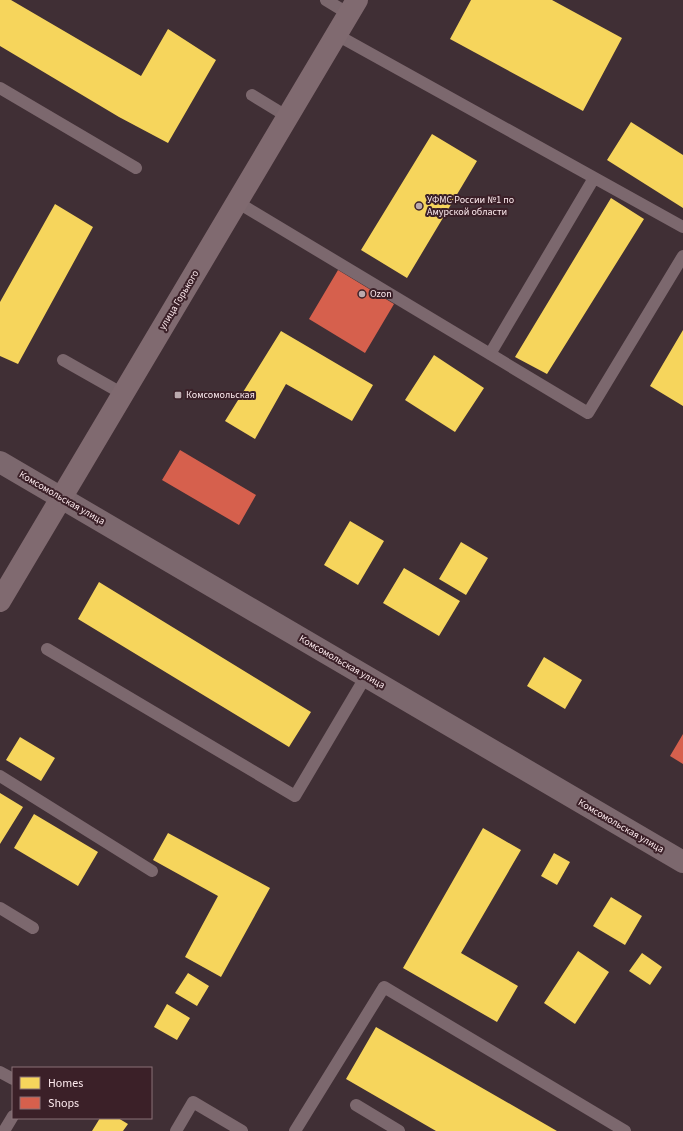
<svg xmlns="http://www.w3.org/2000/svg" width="683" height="1131" font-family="'Source Sans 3',sans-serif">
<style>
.homes{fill:#f6d55c}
.shops{fill:#d6604d}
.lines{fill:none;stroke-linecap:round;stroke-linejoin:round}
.service{stroke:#7c686e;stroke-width:12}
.tertiary{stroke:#7c686e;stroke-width:22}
.secondary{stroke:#806a70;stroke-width:22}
.poi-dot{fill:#bba9ad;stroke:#3b2028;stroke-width:1.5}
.labels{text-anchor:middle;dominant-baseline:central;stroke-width:4;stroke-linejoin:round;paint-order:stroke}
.poi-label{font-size:10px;fill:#fdeaee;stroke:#3b2028;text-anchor:start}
.street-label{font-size:10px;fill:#fdeaee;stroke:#3b2028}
</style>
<rect width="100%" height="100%" fill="#402f35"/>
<!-- homes -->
<path class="homes" d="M0,0h11l130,76 27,-47 48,31 -48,83 -49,-26 -119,-71z
M471,0h81l70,38 -39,73 -133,-72z
M631,122l52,33v53l-76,-48z
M432,134l45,27 -70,117 -46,-28z
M611,198l33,21 -97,155 -32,-17z
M55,204l38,23 -75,137 -18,-8v-54z
M683,330v76l-33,-20z
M281,331l92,54 -21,36 -66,-37 -31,55 -30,-18z
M434,355l50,33 -29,44 -50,-32z
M350,521l34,20 -26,44 -34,-20z
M461,542l27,16 -22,37 -27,-16z
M404,568l56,33 -21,35 -56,-33z
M99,582l212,130 -22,35 -211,-128z
M544,657l38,23 -17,29 -38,-23z
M20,737l35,21 -14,23 -35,-21z
M0,793l23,14 -23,37z
M34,814l64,38 -20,34 -64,-38z
M483,828l38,22 -60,103 57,33 -21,36 -94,-54z
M168,833l102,55 -49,89 -36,-20 33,-61 -65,-36z
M554,853l16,9 -13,23 -16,-9z
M611,897l31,19 -17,29 -32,-19z
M578,951l31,21 -34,52 -31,-21z
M642,953l20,14 -12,18 -21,-14z
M188,973l21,13 -12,20 -22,-13z
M167,1004l23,14 -13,22 -23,-13z
M376,1027l181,104h-121l-90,-52z
M100,1118h18l10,6 -5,7h-31z"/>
<!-- shops -->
<path class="shops" d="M338,270l56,34 -29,49 -56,-34z
M180,450l76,45 -17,30 -77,-45z
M683,734v30l-13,-8z"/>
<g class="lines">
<!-- service -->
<path class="service" d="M326,0l23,14
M337,35l346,192
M0,88l136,80
M252,95l36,22
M237,202l351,211 95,-157
M490,354l104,-176
M63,360l60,34
M47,649l248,147 71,-120
M0,776l152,95
M0,908l33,20
M0,1072l13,7
M356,1105l43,26
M4,1131l9,-15
M176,1131l17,-29 49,29
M295,1131l89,-144 241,144"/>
<!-- tertiary -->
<path class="tertiary" d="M0,462l683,400"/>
<!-- secondary -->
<path class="secondary" d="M0,601l357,-601"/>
</g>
<!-- markers -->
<g class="poi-dot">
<circle cx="419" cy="206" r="4"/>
<circle cx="362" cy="294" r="4"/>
<rect x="174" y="391" width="8" height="8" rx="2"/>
</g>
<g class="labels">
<!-- poi labels -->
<g class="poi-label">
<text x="427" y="200">УФМС России №1 по<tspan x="427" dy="12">Амурской области</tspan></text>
<text x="370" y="294">Ozon</text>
<text x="186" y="395">Комсомольская</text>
</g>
<!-- street labels -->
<g class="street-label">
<text transform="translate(179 300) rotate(-59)">улица Горького</text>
<text transform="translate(62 498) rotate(30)">Комсомольская улица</text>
<text transform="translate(342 662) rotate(30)">Комсомольская улица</text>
<text transform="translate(621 826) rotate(30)">Комсомольская улица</text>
</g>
</g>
<!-- legend -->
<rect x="12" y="1067" width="140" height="52" fill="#3b2028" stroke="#897177"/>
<rect x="20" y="1077" width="20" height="12" fill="#f6d55c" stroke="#897177"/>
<text x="48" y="1087" font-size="12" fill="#fdeaee">Homes</text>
<rect x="20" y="1097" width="20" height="12" fill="#d6604d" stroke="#897177"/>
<text x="48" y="1107" font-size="12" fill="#fdeaee">Shops</text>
</svg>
